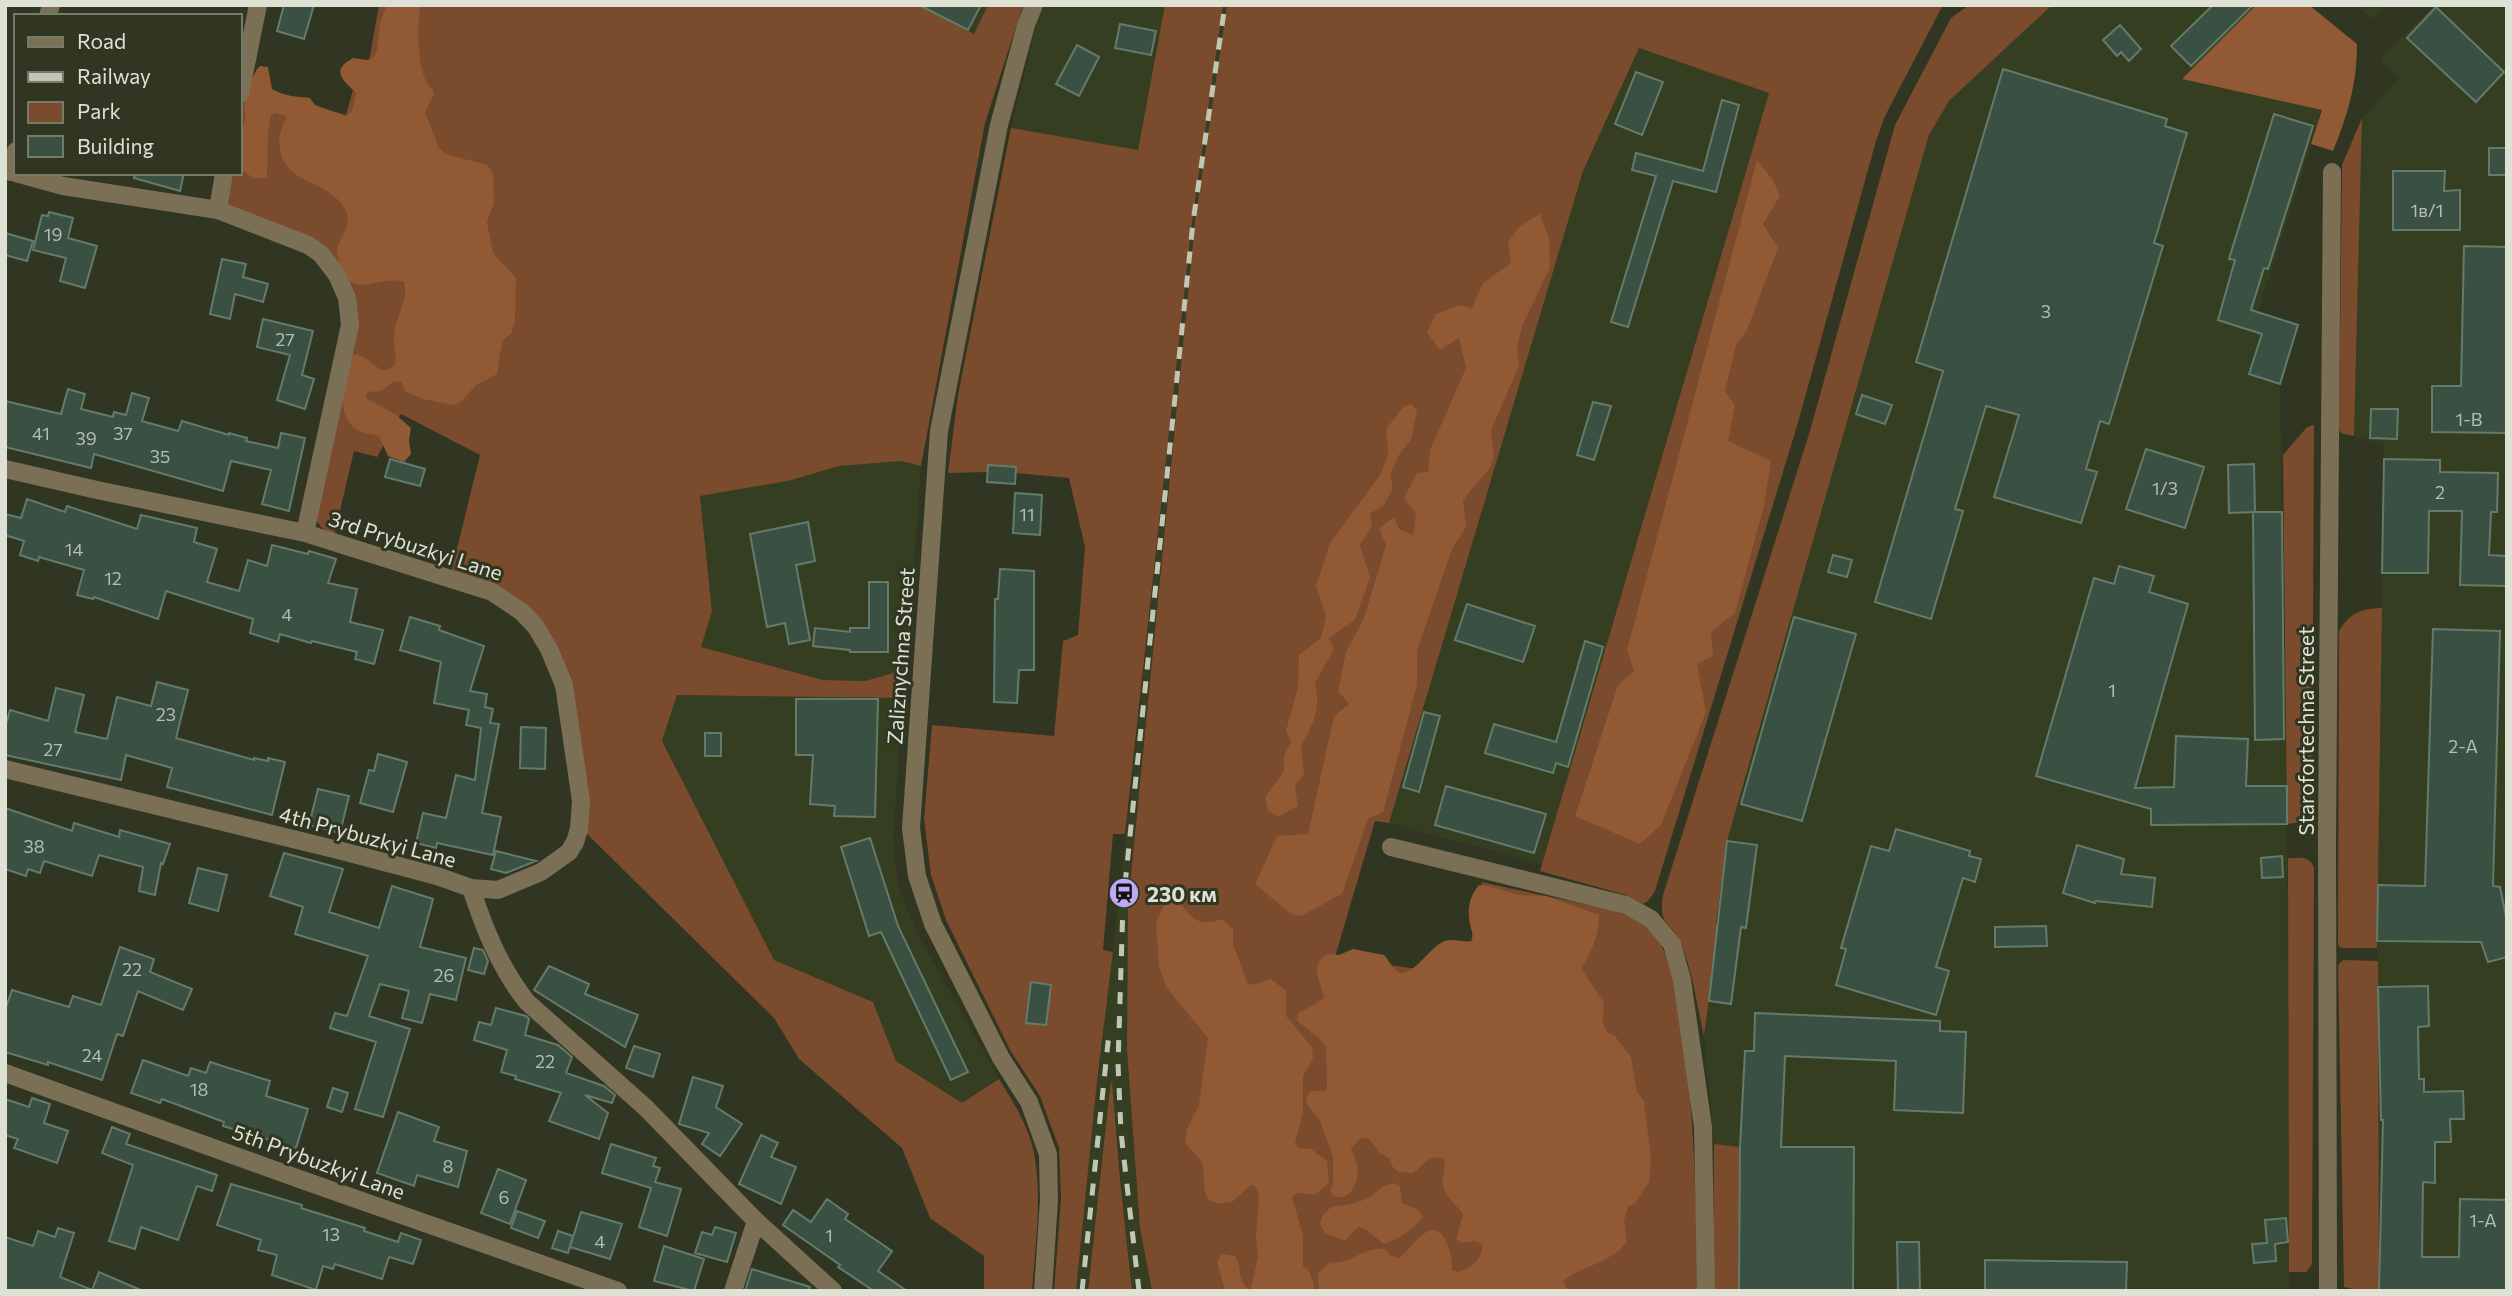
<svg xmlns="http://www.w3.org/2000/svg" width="2512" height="1296" font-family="Commissioner,sans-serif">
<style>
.built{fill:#363e22}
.green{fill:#7a4b2c}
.forest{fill:#915934}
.building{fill:#3a5042;stroke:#637b6b;stroke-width:2}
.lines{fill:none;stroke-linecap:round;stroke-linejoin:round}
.minor{stroke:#7b7056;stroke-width:18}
.rail{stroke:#c1c6b7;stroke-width:5;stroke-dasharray:12 12;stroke-linecap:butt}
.labels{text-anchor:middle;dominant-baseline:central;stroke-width:6;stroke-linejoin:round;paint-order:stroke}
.number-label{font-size:18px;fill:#b4beb0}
.street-label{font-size:21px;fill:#dde2d5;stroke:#303621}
.poi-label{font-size:21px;font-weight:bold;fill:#dde2d5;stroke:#303621;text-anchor:start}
</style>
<rect width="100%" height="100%" fill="#303621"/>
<!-- built -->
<path class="built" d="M919,5h69l-14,29z
M1045,5h120l-27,145 -127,-22 25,-101z
M1223,5h4l-32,217 -67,684 -1,145 13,177 12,63h-20l-20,-208 -2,4 -22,204h-12l21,-210 16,-129 79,-730z
M2052,5h204l-73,74 139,31 -64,202 40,13 -18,59 7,402 2,505h-550l-25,-147 -10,-108 23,-195 202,-706 20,-34z
M2356,5h30l-14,14z
M2435,5h72v1286h-128l-2,-343 7,-503 -30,-9 8,-318 37,-39 -19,-20z
M1639,48l130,45 -227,771 -153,-41 194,-652z
M901,461l20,5 -14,203 -42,12 -42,-1 -122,-33 11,-35 -12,-116 88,-15 51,-15z
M677,695l226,3 -10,141 5,46 19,48 82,146 -37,24 -66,-42 -24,-59 -98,-42 -112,-219z"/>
<!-- green -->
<path class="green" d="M379,5h540l55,29 14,-29h35l-38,118 -64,343 -20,-5 -62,5 -51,15 -88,15 12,116 -11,35 122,33 42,1 42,-12 -4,29 -226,-3 -15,46 112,219 99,42 23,59 66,42 37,-24c15,24 32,51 36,80 7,43 0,89 -3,132h-48v-35l-54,-38 -28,-70 -103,-89 -25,-41 -191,-188 2,-29 -46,-176 -88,-52 29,-118 -79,-41 -24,43 -23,-6 -20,85 -13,-9 -5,-7 36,-180 -12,-67 -114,-67 2,-33h12v-63l4,-23 102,28 14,-50 8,2z
M1165,5h58l-31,217 -67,612h-12l-10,116 10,2 -16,129 -21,210h-22l7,-92 -2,-51 -19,-52 -30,-46 -64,-130 -15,-45 -7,-56 8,-94 122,11 9,-95 15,-6 7,-88 -16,-69 -53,-5v-6l-27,-2 -1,7 -40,1 10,-78 53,-267 127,22z
M1227,5h716l-58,111 -9,25 -79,285 -142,465 -7,10 -5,3 -17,-9 -86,-24 229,-778 -130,-45 -56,123 -194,652 -14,-2 -40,136 130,19 17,-94c30,7 59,13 89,19 26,6 53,9 76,25 49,35 49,300 51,365h-546l-12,-63 -13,-177 1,-145 67,-684z
M1969,5h83l-103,96 -20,34 -202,706 -11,82 3,1 -15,112c-7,-30 -11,-64 -23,-92 -10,-24 -23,-17 -18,-49l147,-464 85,-306 56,-107z
M2362,118l-8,318 -13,-3 -2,-3 3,-265z
M2314,425l-2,389v7l-25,3 -4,-369 24,-28z
M2382,608l-5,340h-36l-3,-3 1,-314c12,-19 21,-22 43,-23z
M2288,858c11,0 22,-3 26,10l-2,396 -6,8h-17z
M2343,960l35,1 1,330h-17l-18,-4 -6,-322z
M1112,1081l8,97 12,113h-44l22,-204z
M1714,1144l26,3 -1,144h-26z"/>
<!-- forest -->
<path class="forest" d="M387,5h34c-5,18 -4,75 12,85l1,4 -9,18 14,36 7,6 41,11 6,8 1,30 -7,19 6,31 23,25 -1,44 -3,10 -9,9 -2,7 -4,26 -21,11 -14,16 -8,4 -32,-6 -17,-8 -4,-9c-10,-3 -9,3 -17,7 -4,3 -10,2 -15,3l-3,3 1,4 28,15 16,14 -2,12 2,14 -7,8 -16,-6 -9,-20c-8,-2 -20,-3 -26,-9 -19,-19 -6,-49 -1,-71l3,-2 9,3 17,13h6l8,-6c1,-9 -1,-18 -1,-27 0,-20 15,-34 10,-55 -30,-9 -54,26 -67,-29 0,-15 16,-26 9,-42 -14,-31 -60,-25 -66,-61 -2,-12 0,-21 6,-31l-1,-3 -10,-3 -4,2 -3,16 -1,46 -12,2 -15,-10v-29l5,-22 -1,-24 13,-25 3,-3 8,1 4,22c14,8 23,7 38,9l5,7 31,11 6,-5 4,-18c-12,-12 -27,-22 -3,-35l14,2 6,-2 4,-7 3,-29z
M2256,5h53l48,39c0,40 -9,70 -24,107l-22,-7 11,-34 -140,-31z
M1757,160l16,20 7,16 -17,28 15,24 -31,82 -11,15 -11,46 10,14 -7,36 43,20 -7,45 -29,107 -24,19 2,24 -16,8 9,48 -45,113 -21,19 -65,-28 43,-131 16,-14 -7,-21z
M1540,214l9,24 1,30 -28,58 -5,23 2,17 -28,64 3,27 -4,11 -27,32 3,27 -14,22 -35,102v34l-34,127 -15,7 -26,75 -41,22 -10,-2 -36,-30 22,-48 31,-2 26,-118 15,-12 -11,-13 8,-39 18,-34 22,-73 -7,-17 15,-11 5,12 14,6 3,-21 -12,-16 13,-25 11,-1 2,-22 36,-82 -7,-30 -19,12 -13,-18 9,-18 24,-9 12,3 11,-25 28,-20 -3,-21 12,-16z
M1411,404l6,7 -6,29 -11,13 -10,22 3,13 -9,17 -14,9 2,13 -12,18 10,33 -15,42 -26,18 5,11 -19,34c6,23 -1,42 -14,62l3,30 -9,10 3,21 -20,11 -10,-7 -3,-13 19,-26v-15l7,-14 -5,-11 12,-44 1,-32 22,-17 5,-22 -10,-30 14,-43 50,-68 8,-20 -2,-26 18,-23z
M1479,885l9,1 31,9 27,1 53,19c0,19 -7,37 -18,53l23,35 -1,19 4,11 7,2 17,22 6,35 7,9 7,58 -2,23 -14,21 -7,4 -4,14 3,21c-19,23 -42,22 -64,39l5,10h-249l-1,-18 12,-11c20,4 32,-16 55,-13l5,6 8,3c13,-6 30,-42 45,-22 7,11 9,21 9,34l6,2c13,-4 25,-13 24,-28l-7,-3 -14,2 -5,-4 7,-25c-6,-9 -18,-17 -20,-28 -2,-10 5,-19 0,-28 -14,-4 -19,7 -30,15l-15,-1 -6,-6 -2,-7 -10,-6 -11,-14 -8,-1 -10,10c1,6 5,10 6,16 4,16 -7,41 -25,31l-2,-5 3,-8v-25l-13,-36 -14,-18 2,-9 4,-3h13l2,-5 -1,-39 -7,-9 -22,-17 1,-8c9,-5 19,-9 26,-16 -3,-17 -16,-29 3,-43l12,1 14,-6 31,6c4,4 9,14 14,17 13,8 33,-27 47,-31 10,-3 18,2 27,0 2,-8 -1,-10 -2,-17 -3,-15 -1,-27 9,-39z
M1177,901c17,16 19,27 45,18l11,10v15l14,38 5,3 19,-6 15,12v25l26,31 1,12 -10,17v36l-8,31 4,5 12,1 16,12 2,22 -14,12 -18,-2 -5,4 11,38v32l5,2 6,15v7h-89l-8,-30 5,-7 13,2c8,12 1,22 13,33h3l7,-33 -2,-18 3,-43 -4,-9 -4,-1 -19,17c-37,7 -24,-18 -30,-38 -2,-7 -12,-15 -17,-21l2,-14 12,-24 9,-67 -42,-51 -7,-21 -3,-44 6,-13 6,-7z
M1394,1183l6,3 2,17 17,7 4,7c-9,12 -25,23 -39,27l-19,-15 -7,-2 -13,14 -20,-8 -5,-9 2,-8 9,-9c12,-2 27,-3 38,-10 10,-6 13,-12 25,-14z"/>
<!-- building -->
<path class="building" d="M284,5h30l-10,34 -27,-8z
M919,5h62l-13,25z
M2213,5h40l-62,61 -20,-20z
M2436,7l68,65 -28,30 -69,-64z
M1120,24l36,7 -5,24 -36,-7z
M2120,25l21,24 -12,12 -8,-9 -4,4 -14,-16z
M1077,45l22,12 -20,39 -23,-12z
M2003,69l164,50 -2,7 22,7 -33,110 9,3 -54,178 -9,-3 -14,48 11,3 -16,51 -87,-26 25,-82 -33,-9 -31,103 8,2 -32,108 -56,-17 68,-231 -27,-9z
M1636,72l27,10 -21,53 -27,-11z
M1722,100l17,5 -23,87 -43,-11 -45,146 -17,-5 45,-146 -24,-6 4,-17 67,18z
M2274,114l39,12 -45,143 -4,-1 -13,42 47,15 -18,59 -31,-10 13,-40 -44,-14 17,-60 -6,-1z
M2489,148h18v27h-18z
M2393,171h52l-1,20 16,-1v40h-67z
M135,173h49l-4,18 -46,-13z
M49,212l24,6 -5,20 29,8 -12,42 -25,-7 6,-23 -33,-8 9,-35 6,1z
M5,233l28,8 -6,20 -22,-6z
M2464,246l43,1v186l-75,-1v-46h29z
M222,259l24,5 -3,13 25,7 -5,18 -28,-8 -5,25 -20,-5z
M263,319l50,12 -11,44 12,4 -9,30 -28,-9 13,-45 -33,-8z
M68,389l17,5 -4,15 32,8 1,-5 12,3 6,-22 17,5 -7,23 36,10 4,-10 47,14v-2l18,5 -1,3 32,7 3,-15 24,5 -16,73 -27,-7 9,-34 -40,-9 -8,30 -129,-37 -3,14 -86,-21v-46l56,13z
M1862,395l30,10 -7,19 -29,-10z
M1593,402l18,4 -17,54 -17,-5z
M2371,409h27l-1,30 -27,-1z
M2146,449l58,18 -19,61 -59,-19z
M390,459l35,10 -5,17 -35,-9z
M2384,459l56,1v12l58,1 -1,39h-6l-2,43 18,1v30l-47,-1 2,-74h-33l-1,62h-46z
M2254,464l1,48 -26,1 -1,-48z
M988,465l28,2 -1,17 -28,-2z
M1015,493l27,2 -2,40 -27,-2z
M27,499l38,13 2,-6 70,23 4,-14 56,13 -3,14 23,7 -10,33 32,9 9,-31 19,6 5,-21 36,9 1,-3 27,8 -8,24 29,6 -7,33 33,8 -9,34 -19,-5 2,-7 -45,-11 -1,2 -31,-9 -2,8 -28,-9 3,-14 -87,-28 -8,28 -64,-22 -1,2 -16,-4 7,-25 -45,-13 -1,4 -18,-6 4,-14 -19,-6v-21l16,4z
M2253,512h29l2,227 -29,1z
M808,522l7,39 -19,4 14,75 -21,4 -4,-21 -18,4 -17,-93z
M1833,555l19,5 -5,17 -19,-5z
M2119,566l35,10 -5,16 39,12 -53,184 39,-1 2,-51 72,3 -2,47h41v38l-136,1v-16l-115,-33 58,-198 20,6z
M1000,569l34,2v99h-15l-2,33 -23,-1 1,-103h3z
M869,582h19v70h-38v-2l-37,-4 2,-18 35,4v-4h19z
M1467,604l68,22 -12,36 -68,-22z
M410,617l30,9 -1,4 45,16 -14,45 17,3 -2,13 8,2 -3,14 9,1 -17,89 19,4 -8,38 -56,-12 -1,5 -20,-5 7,-30 23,5 10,-43 19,5 6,-52 -15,-3 3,-15 -35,-7 7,-41 -41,-12z
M1794,617l62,17 -54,187 -61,-17z
M2433,629l67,2 -7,255 7,1 7,34v36l-19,5 -7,-20 -104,-1 1,-56 47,1z
M1585,641l18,6 -35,120 -12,-4 -3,10 -68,-20 9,-29 62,18z
M157,682l31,8 -12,48 78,22v-2l14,3v-3l17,4 -13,53 -105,-28 5,-19 -46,-13 -5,25 -116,-25v-27l5,-18 38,11 8,-33 28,7 -9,37 32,7 10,-42 34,9z
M796,699h82l-3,118 -41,-1 1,-10 -25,-2 3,-49h-17z
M1424,712l16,4 -21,76 -16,-5z
M521,727l25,1 -1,41 -25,-1z
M705,733h16v23h-16z
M378,754l29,8 -14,50 -33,-9 9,-33 5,1z
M1446,786l100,28 -12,39 -99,-28z
M318,789l31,7 -9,37 -31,-8z
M5,808l67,23 2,-8 45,14 1,-7 50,14 -7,20 -2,-1 -6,32 -16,-4 4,-24 -44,-12 -7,21 -48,-15 -4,12 -12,-4 -2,7 -21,-7z
M1896,829l74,22 -1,5 12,3 -6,23 -12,-4 -27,89 13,4 -13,44 -100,-30 10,-36 -5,-1 30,-102 18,5z
M870,838l28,88 70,146 -17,8 -70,-148 -12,4 -28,-89z
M1727,841l30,4 -11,83 -5,-1 -10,77 -22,-3z
M2077,845l47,14 -3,15 34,4 -3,29 -56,-6 -1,2 -32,-10z
M496,851l40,10 -30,12 -15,-4z
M284,853l59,16 -14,43 50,16 13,-42 41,13 -13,48 46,11 -10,42 -26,-6 -8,29 -20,-5 7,-27 -29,-7 -11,32 41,13 -27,88 -28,-8 21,-67 -46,-14 5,-15 12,3 21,-60 -73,-22 8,-27 -33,-11z
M2282,856l1,21 -21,1 -1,-20z
M198,868l29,7 -9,36 -29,-8z
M2046,926l1,20 -52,1v-20z
M120,947l34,12 -4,13 42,17 -9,21 -45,-19 -15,45 -6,-2 -15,46 -54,-18v3l-43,-13v-42l7,-20 57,17 4,-11 28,9z
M474,948l9,2 5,11 -4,13 -16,-4z
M549,966l40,18 -4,10 53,21 -13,32 -91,-57z
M1031,982l20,3 -5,40 -20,-2z
M2428,986l1,40 -11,1 1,52h5v13l39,-1 1,28h-14l1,23h-16v41l-12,-1 -1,75h37l1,-58 47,1v91h-128l4,-171h-2l-3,-133z
M496,1008l30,8 3,3 -4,16 33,10 14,12 -6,16 38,13 11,9 -3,8 -27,-8 23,18 -9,26 -50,-18 12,-28 -46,-14 1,-3 -15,-4 6,-22 -33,-10 5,-18 12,3z
M1755,1013l185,8v10l26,1 -3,81 -69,-3 2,-49 -111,-5 -4,91h73l-1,144h-114l1,-144 5,-96h9z
M634,1046l26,8 -7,23 -27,-9z
M143,1060l45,16 3,-8 15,5 4,-11 60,19 -4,15 42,13 -12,39 -73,-22 1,-4 -62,-23 -2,4 -29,-10z
M693,1077l30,9 -7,21 26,17 -22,32 -18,-12 7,-11 -30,-9z
M333,1088l15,5 -6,19 -15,-5z
M32,1098l18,6 -6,19 24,8 -11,32 -43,-15 4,-9 -13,-4v-36l24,8z
M398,1112l41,15 -5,14 33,10 -9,36 -41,-12 -3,11 -37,-13z
M112,1127l18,7 -4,10 91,31 -5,16 -15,-5 -19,54 -37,-13 -6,22 -26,-8 24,-76 -31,-12z
M761,1135l17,8 -7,14 25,10 -15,37 -42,-20z
M611,1144l45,14 -3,8 7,2 -5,14 26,7 -14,47 -28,-9 12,-39 -49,-15z
M498,1169l28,11 -16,44 -29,-11z
M231,1184l71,21 -1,3 64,20 -1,3 34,11 3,-9 20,7 -8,24 -24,-7 -7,22 -47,-15 -2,5 -10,-3 -7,24 -44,-15 5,-20 -19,-5 3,-10 -44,-15z
M827,1199l21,15 -3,5 47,32 -14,20 29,20h-33l-36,-24 2,-2 -57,-40 10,-15 18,12z
M517,1211l28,10 -7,17 -27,-10z
M581,1212l41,12 -12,35 -40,-12z
M2286,1218l2,24 -13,2 1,17 -22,2 -2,-19 15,-1 -2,-23z
M715,1227l21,6 -9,29 -32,-9 7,-21 10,3z
M58,1228l16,5 -14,44 32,13 7,-18 44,19h-138v-54l28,9 5,-15 17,6z
M558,1231l15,5 -5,17 -16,-5z
M1897,1242h22l1,49h-22z
M664,1246l40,13 -10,32 -40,-10z
M1985,1260l142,2 -1,29h-141z
M752,1269l58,18 -1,4h-64z"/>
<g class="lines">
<!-- minor -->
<path class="minor" d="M1034,5l-8,20 -27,100 -60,306 -28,397 6,48 16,48 68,134 28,44 19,52 1,46 -6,91
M48,16l3,-11
M240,94l18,-89
M11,172l5,-21
M16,173l47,13 155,24 90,35 13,9 16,21 10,23 3,27 -45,208
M218,210l6,-37
M5,469l92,21 208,43 187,59 30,20 14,15 13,22 15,36 17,116 -2,28 -4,13 -6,10 -28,20 -43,18 -27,-2
M5,769l337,82 95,25 34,12c13,40 29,80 56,114l119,106 110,113 77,70
M1391,847l235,58 25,14 21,25 10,36 21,147 3,164
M5,1073l300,108 313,110
M733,1291l23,-70
M2328,1291l-1,-452 5,-667"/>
<!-- rail -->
<path class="rail" d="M1082,1291l27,-258
M1139,1291l-18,-159 -3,-68 5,-160 70,-682 32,-217"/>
</g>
<!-- icons -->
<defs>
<g id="station-disc" transform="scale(1.575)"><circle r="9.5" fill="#bda9f5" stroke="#303621"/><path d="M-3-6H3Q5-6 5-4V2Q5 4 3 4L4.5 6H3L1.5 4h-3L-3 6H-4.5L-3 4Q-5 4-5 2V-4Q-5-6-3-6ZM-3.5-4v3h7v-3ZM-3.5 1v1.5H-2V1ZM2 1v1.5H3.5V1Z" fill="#111"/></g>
</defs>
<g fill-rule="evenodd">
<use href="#station-disc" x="1124" y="893"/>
</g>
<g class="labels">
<!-- number labels -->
<g class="number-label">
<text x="2427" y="210">1в/1</text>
<text x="53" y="234">19</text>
<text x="2046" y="311">3</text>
<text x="285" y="339">27</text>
<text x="2469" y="419">1-В</text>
<text x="41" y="433">41</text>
<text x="123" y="433">37</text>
<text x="86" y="438">39</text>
<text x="160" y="456">35</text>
<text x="2165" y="488">1/3</text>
<text x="2440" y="492">2</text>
<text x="1027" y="514">11</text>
<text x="74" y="549">14</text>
<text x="113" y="578">12</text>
<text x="287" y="614">4</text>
<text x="2112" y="690">1</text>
<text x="166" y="714">23</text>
<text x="2463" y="746">2-А</text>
<text x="53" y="749">27</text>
<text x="34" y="846">38</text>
<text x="132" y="969">22</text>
<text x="444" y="975">26</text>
<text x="92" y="1055">24</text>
<text x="545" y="1061">22</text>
<text x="199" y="1089">18</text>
<text x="448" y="1166">8</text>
<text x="504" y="1197">6</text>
<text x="2483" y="1220">1-А</text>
<text x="331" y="1234">13</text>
<text x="829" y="1235">1</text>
<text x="600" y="1241">4</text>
</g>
<!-- street labels -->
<g class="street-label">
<text transform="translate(416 545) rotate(18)">3rd Prybuzkyi Lane</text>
<text transform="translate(900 656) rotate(-86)">Zaliznychna Street</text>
<text transform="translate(2305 731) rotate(-90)">Starofortechna Street</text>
<text transform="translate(368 836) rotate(15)">4th Prybuzkyi Lane</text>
<text transform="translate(319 1161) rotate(20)">5th Prybuzkyi Lane</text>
</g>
<!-- poi labels -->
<g class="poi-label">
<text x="1147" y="893">230 км</text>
</g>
</g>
<!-- border -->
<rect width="2512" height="1296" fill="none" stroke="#dde2d5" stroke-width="14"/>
<!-- legend -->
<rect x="14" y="14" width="228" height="161" fill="#303621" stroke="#757b69" stroke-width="2"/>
<rect x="28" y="37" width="35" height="10" fill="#7b7056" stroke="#757b69" stroke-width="2"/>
<text x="77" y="49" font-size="21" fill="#dde2d5">Road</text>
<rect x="28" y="72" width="35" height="10" fill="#c1c6b7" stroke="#757b69" stroke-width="2"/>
<text x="77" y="84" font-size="21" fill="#dde2d5">Railway</text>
<rect x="28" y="102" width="35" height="21" fill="#7a4b2c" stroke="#757b69" stroke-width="2"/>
<text x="77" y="119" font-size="21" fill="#dde2d5">Park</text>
<rect x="28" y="136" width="35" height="21" fill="#3a5042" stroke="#757b69" stroke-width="2"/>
<text x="77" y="154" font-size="21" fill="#dde2d5">Building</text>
</svg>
